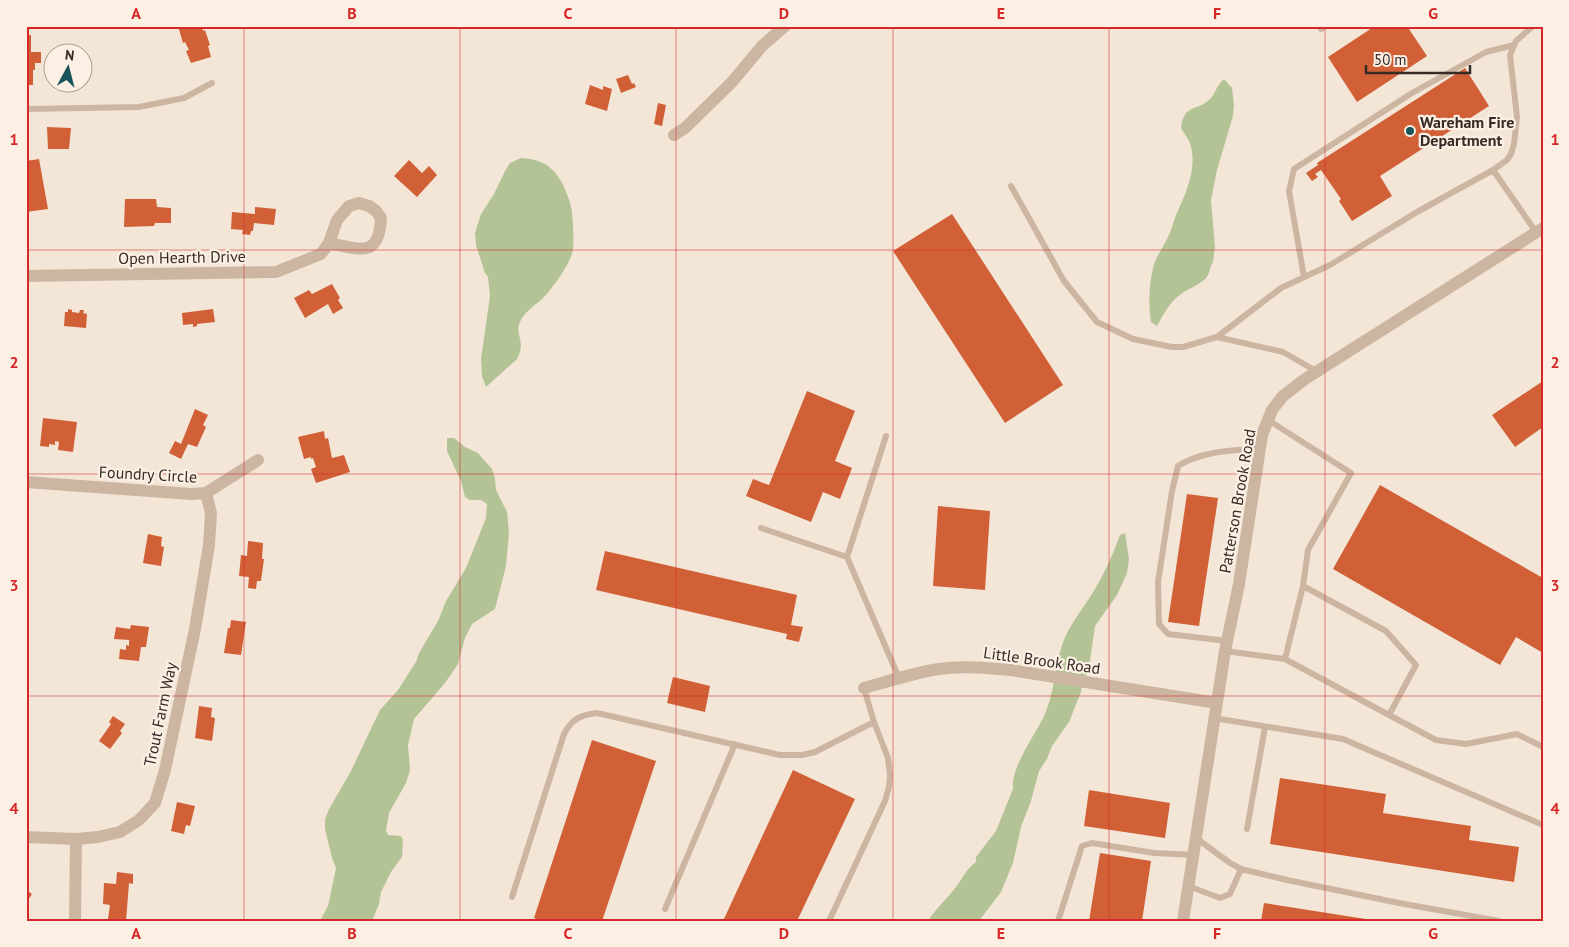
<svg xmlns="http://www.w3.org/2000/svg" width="1569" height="947" font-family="'PT Sans',sans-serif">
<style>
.green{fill:#b3c396}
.building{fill:#d16037}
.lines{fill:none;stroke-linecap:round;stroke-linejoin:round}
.service{stroke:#ccb6a2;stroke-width:6}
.minor{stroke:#ccb6a2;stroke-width:12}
.grid{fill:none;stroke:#d62828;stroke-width:1;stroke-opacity:0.55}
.poi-dot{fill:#17555b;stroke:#fbf0e3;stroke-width:2}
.labels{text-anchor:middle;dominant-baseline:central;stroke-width:4.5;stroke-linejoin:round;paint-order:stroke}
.poi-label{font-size:16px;font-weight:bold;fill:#362b25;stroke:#fbf0e3;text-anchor:start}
.street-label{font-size:16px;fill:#362b25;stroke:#fbf0e3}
.neatline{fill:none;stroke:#d62828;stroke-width:2}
.grid-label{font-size:16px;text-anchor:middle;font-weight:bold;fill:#d62828}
</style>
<rect width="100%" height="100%" fill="#f3e6d7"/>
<!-- green -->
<path class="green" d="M1223,80h2l7,8 2,17 -1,11 -16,54 -6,30 4,47 -2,15c-3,4 -3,11 -6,15 -6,7 -15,10 -23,15 -13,8 -20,21 -27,34l-6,-4c-3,-18 -2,-40 3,-58 3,-9 10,-18 14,-27 4,-7 5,-15 8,-22 10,-22 23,-50 13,-74 -2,-4 -6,-9 -8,-13 3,-25 16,-16 29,-29 6,-6 6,-13 13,-19z
M521,158c22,1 35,10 44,31 2,6 5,12 6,18 2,10 3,32 2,42 -1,12 -19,37 -27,46 -8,9 -22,16 -26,27 -6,13 7,19 -3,37l-31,28 -4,-11 -1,-17 9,-63 -2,-19 -3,-4 -9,-28 -1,-12 6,-19 13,-20 11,-23 5,-8z
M447,438h7l11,9 13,6 14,16 3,9 1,12 11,22 2,21 -3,33 -11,43 -23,15 -7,14 -7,26 -13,19 -31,36 -6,26 2,25 -4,13 -17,30 -3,17 2,5 13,1 2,4 -1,17 -11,15 -10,20 -2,12 -7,17h-52l8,-15 8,-38 -4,-10 -7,-29v-10l4,-10 22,-38 29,-61 18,-20 18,-28 3,-9 19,-32 8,-20 20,-33 20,-50 1,-14 -6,-4h-11l-5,-3 -4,-16 -14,-30z
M1125,533l4,26 -2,14 -10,22 -22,31 -6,41 -4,14 -3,3 -1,8 -12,30 -17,24 -5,13 -8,12 -8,30 -10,26 -8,36 -12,29 -22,29h-51c8,-13 19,-22 28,-34 7,-9 10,-18 20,-25v-5l20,-26 17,-42c-3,-20 22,-54 31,-73 12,-25 10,-55 22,-81 7,-14 17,-27 26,-41 11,-18 21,-39 28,-59z"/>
<!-- building -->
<path class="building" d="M178,26h24l1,5 2,-1 5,15 -2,1 3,11 -20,6 -5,-12 3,-1 -4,-8 -2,1z
M1375,26h32l20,30 -70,46 -29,-45z
M26,35h5v17h10v11h-6v7h-2v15h-7z
M1465,68l24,38 -109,70 12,20 -40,25 -13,-20 2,-2 -20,-29 -6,4 3,3 -6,4 -6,-8 12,-8 -1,-2z
M628,75l4,9 2,-1 2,4 -15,6 -5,-14z
M590,85l13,5v-4l9,3 -5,22 -22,-7z
M658,103l8,2 -4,21 -8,-2z
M47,127l24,1 -2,21h-21z
M39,159l9,50 -22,3v-51z
M409,160l13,13 7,-7 8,9 -20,22 -23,-21z
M125,199h31l1,8 14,1v15h-16l-1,3 -30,1z
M255,207l21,2 -2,16 -20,-2 -1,8h-2l-1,4 -8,-1 1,-4 -12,-1 1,-17 23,2z
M952,214l111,171 -58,38 -112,-172z
M332,284l8,14 -2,2 5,8 -10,6 -5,-10 -23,14 -11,-20 15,-8 3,4z
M68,309l4,1v2l7,1 1,-3h4l-1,3 4,1 -1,14 -22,-2 1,-14h3z
M213,309l2,13 -18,2v2l-4,1v-3l-10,1 -1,-12z
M1543,381v46l-28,20 -23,-32z
M807,391l48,20 -20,50 17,7 -12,31 -17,-7 -12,30 -65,-26 7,-17 16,6z
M195,409l13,6 -5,10 3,2 -9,20 -9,-3 -7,15 -12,-6 6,-12 6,3z
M43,418l34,4 -4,30 -15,-2 1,-8 -4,-1v4l-6,-1v3l-9,-1z
M324,431l1,8 3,-1 4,20 12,-3 6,17 -34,11 -5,-14 5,-2 -3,-9 -2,1v-2l-7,2 -6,-22z
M1380,485l163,93v75l-27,-16 -16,28 -167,-96z
M1187,494l31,4 -19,128 -31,-4z
M938,506l52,5 -5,79 -52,-4z
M148,534l14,3 -1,9 3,1 -3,19 -18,-3z
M248,541l15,2 -1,16h2l-3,22h-4l-1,8 -8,-1 1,-11 -10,-1 2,-21 6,1z
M605,551l192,44 -6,30 12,2 -4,15 -13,-3 1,-5 -191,-44z
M231,620l15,2 -5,33 -17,-2 4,-25h2z
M131,625l18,2 -3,20h-5l-2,14 -20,-2 1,-10 6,1v-5l3,1v-6l-15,-1 2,-12 14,2z
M673,677l37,9 -5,26 -38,-9z
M199,706l13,2 -1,9 4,1 -3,23 -17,-3z
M113,716l12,8 -5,7 2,2 -12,16 -11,-8 12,-17 -2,-2z
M592,740l64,21 -54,160h-60l-8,-3z
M793,770l62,29 -58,122h-74z
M1280,778l106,16 -3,19 88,13 -2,14 50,7 -5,35 -244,-38z
M1089,790l81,13 -5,35 -81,-12z
M177,802l18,4 -5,20 -4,-1 -2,9 -13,-3z
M1100,853l51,8 -9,60h-53z
M117,872l16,2v10l-4,-1 -3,38 -18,-2 2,-14 -7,-1 1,-21 12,1z
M26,890l6,4 -6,9z
M1264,903l108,17v1h-111z"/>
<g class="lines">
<!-- service -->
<path class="service" d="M1321,29l4,-3
M26,109l113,-2 45,-9 28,-15
M1493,170l43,62
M1011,186l53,95 33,41 36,17 39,8h11l34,-10 66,15 33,19
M1304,277l-15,-86 5,-22 118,-76 74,-41 28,-7
M1217,337l64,-49 49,-23 87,-53 76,-42 14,-10 4,-6 3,-10 3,-27 -7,-62 6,-14 17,-15
M886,436l-39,121 52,121
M761,528l86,29
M1227,641l-59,-7 -9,-10 -1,-42 14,-91 6,-25c24,-15 54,-16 82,-17
M1225,651l60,8 18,-73 5,-36 43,-77 -83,-53
M1285,659l104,56 27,-50 -30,-34 -83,-45
M1389,715l47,25 30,4 51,-10 26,13
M1214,718l129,21 200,86
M1247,829l18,-102
M1196,838l34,25 11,6 46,11 112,23 100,18
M1188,886l32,12 10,-4 11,-25
M512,897l52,-163c8,-15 16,-19 33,-21l183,42h22l13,-3 59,-30
M665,909l70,-165
M829,921l56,-120 4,-14 1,-12 -2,-17 -14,-36 -10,-34
M1058,921l24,-75 10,-3 62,10 39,2"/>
<!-- minor -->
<path class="minor" d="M674,135l11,-7 47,-46 30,-36 23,-20
M26,276l250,-4 45,-18 8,-11 8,-23 12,-14 10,-3 10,3 7,5 5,7c-2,41 -21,31 -52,25
M26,482l165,12 15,-1 52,-33
M864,688c23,-6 46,-14 69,-18 26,-5 52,-2 78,0l206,33
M26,837l50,2 22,-2 22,-5 19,-12 16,-17 10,-33 30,-141 14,-84 2,-32 -5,-20
M75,921l1,-82
M1183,921l42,-270 14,-67 23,-149 10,-25 11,-14 22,-17 238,-151"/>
</g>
<!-- grid -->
<path class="grid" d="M244,26v895M460,26v895M676,26v895M893,26v895M1109,26v895M1325,26v895M26,250h1517M26,474h1517M26,696h1517"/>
<!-- markers -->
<circle class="poi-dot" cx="1410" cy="131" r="5"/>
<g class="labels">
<!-- poi labels -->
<g class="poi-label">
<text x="1420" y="122">Wareham Fire<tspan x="1420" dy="18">Department</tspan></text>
</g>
<!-- street labels -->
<g class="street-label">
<text transform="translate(182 257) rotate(-1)">Open Hearth Drive</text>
<text transform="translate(148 474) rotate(3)">Foundry Circle</text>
<text transform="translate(1237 501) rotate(-80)">Patterson Brook Road</text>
<text transform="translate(1042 660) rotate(8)">Little Brook Road</text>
<text transform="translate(160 714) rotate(-78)">Trout Farm Way</text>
</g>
</g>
<!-- border -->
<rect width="1569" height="947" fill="none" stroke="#fbf0e3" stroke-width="55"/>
<!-- north arrow -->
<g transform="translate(68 68) rotate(7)"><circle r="24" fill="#fbf0e3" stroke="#aca197"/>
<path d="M0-4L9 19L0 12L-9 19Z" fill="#17555b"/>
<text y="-8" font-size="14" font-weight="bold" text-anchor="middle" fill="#362b25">N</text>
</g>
<!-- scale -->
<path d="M1366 65v8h104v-8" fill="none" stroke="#362b25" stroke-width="2.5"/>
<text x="1374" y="65" font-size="15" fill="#362b25" stroke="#fbf0e3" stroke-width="4" paint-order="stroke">50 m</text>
<rect x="28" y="28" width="1514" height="892" class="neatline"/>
<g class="grid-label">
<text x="136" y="19">A</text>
<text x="352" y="19">B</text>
<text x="568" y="19">C</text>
<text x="784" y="19">D</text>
<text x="1001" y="19">E</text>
<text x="1217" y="19">F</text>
<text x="1433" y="19">G</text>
<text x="14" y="145">1</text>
<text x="1555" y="145">1</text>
<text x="14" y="368">2</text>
<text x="1555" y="368">2</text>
<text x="14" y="591">3</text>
<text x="1555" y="591">3</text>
<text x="14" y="814">4</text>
<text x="1555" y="814">4</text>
<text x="136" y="939">A</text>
<text x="352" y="939">B</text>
<text x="568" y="939">C</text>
<text x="784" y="939">D</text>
<text x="1001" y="939">E</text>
<text x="1217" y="939">F</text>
<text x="1433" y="939">G</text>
</g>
</svg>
